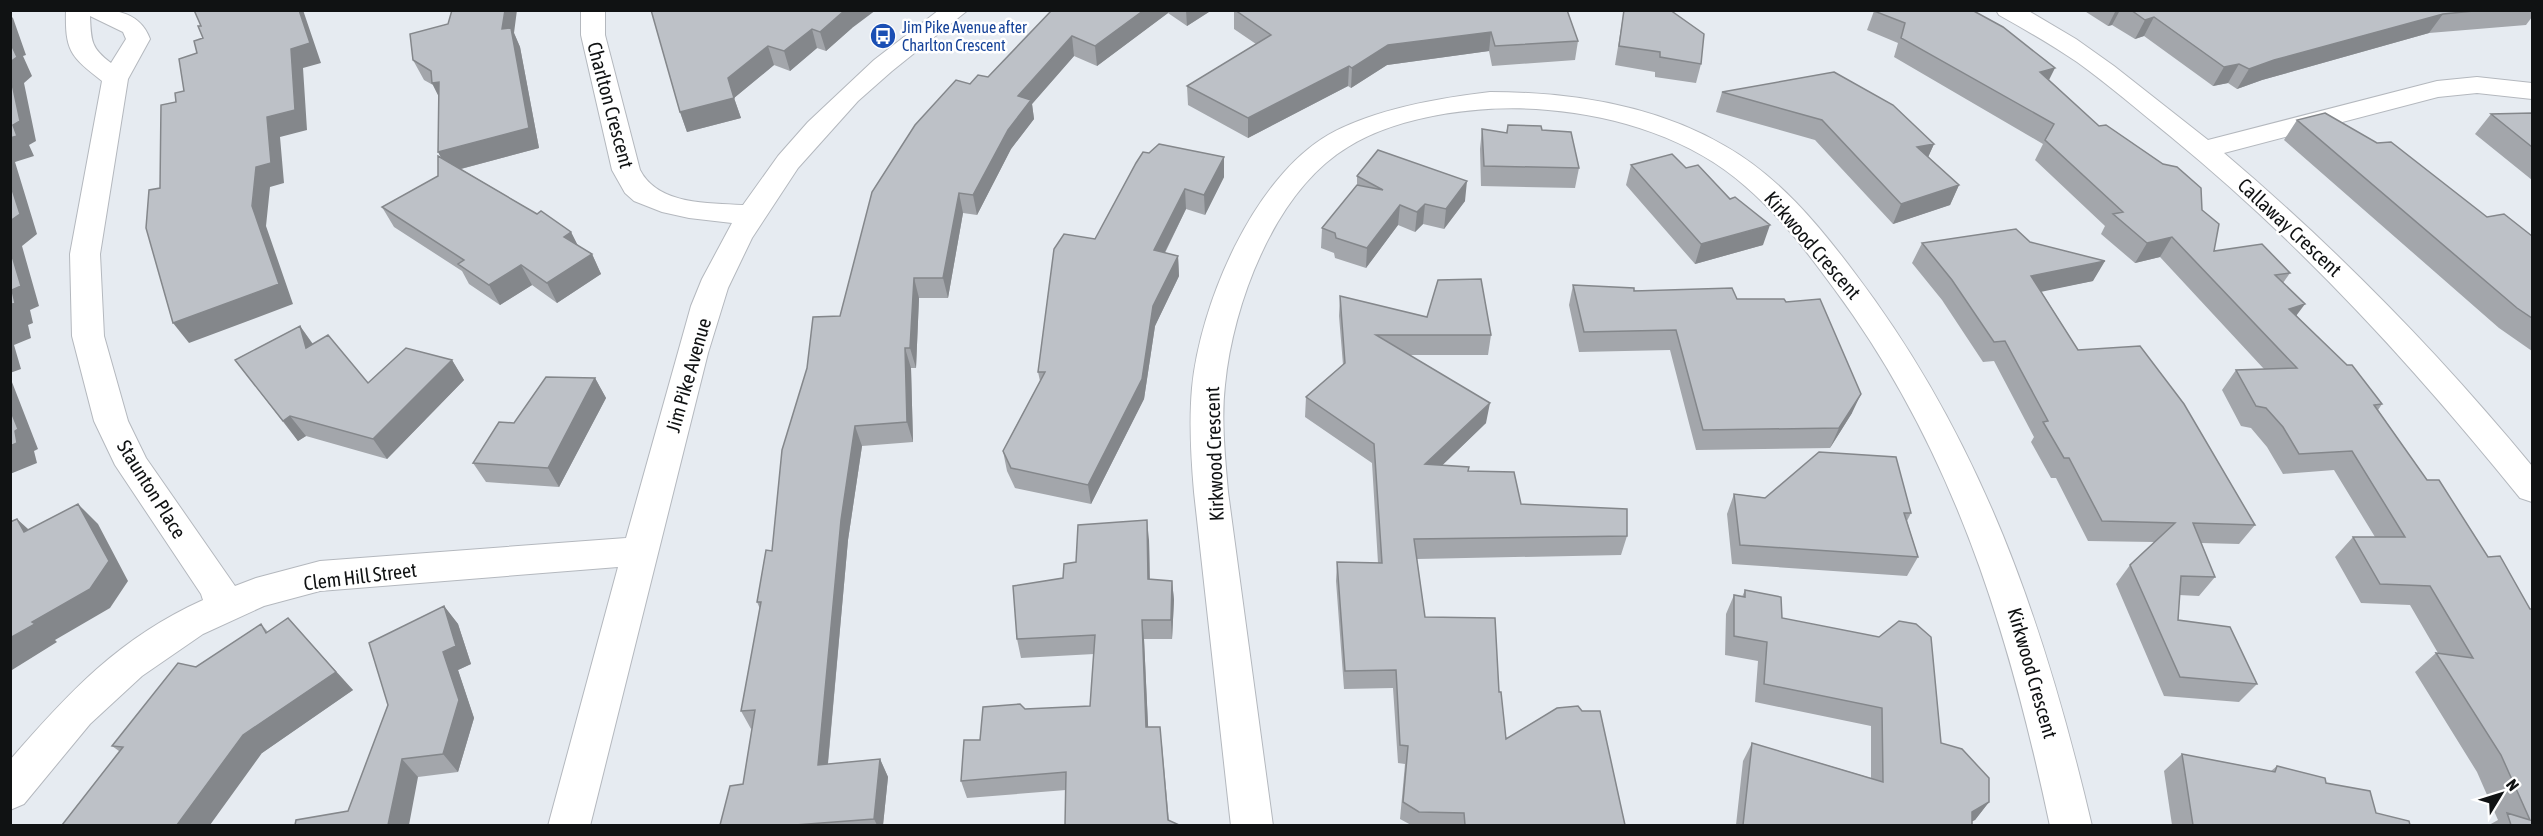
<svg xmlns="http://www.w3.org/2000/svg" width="2543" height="836" font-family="'Asap Condensed',sans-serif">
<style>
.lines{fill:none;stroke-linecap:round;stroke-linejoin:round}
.minor-casing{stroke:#b4b8be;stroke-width:2}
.minor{fill:#fff;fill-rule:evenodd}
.wall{fill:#a3a6ab}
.shaded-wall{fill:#84878b}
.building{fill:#bdc1c7;stroke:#84878b;stroke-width:1.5}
.labels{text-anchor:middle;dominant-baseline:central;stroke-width:5;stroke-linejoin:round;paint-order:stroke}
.far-transit-label{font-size:16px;fill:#164399;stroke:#fff;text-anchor:start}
.street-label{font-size:20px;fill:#101213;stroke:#fff}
</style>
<rect width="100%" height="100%" fill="#e6ebf1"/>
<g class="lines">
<!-- minor casing -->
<g class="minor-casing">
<path id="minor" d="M66,10c31,0 71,-7 84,29l-22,40 -28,175 4,82 24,85 18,37 89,128 21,-8 64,-17 306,-23 65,-232 11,-27 30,-56 -43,-5 -27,-6 -28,-11 -9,-8 -13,-23 -31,-135v-25h24v25l35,135c18,35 68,33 103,35l35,-49 30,-34 66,-62 65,-50h29l-76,61 -34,30 -60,67 -46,70 -24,50 -20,65 -118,473h-42l70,-259 -298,24 -56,15 -61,28 -61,42 -52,48 -66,80 -14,6v-50c59,-68 109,-122 193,-160l-2,-6 -86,-129 -21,-44 -22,-85 -2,-82 32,-173c-32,-25 -37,-30 -36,-71zM90,16l33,16 3,7 -15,24c-20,-15 -20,-22 -21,-47z
M1996,10h31l49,29 38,27 94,74 229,-59 40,-4 55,6v16l-55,-6 -39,4 -214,56c112,95 214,199 308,313v36l-12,-4c-106,-131 -219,-255 -350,-362 -31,-25 -61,-51 -93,-74 -25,-17 -51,-32 -78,-47z
M1490,92c80,0 165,13 235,54 53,30 93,78 129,126 128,168 190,350 238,554h-42c-41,-194 -96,-375 -215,-536 -27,-37 -55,-74 -90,-104 -53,-47 -127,-70 -197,-76 -61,-6 -147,4 -200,37 -73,44 -115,156 -123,238 -4,35 0,71 3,107l45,334h-42l-37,-334c-3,-35 -5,-70 -2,-104 8,-84 61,-209 136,-253 46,-26 111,-37 162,-43z"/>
</g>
<!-- minor -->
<use href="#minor" class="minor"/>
</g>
<!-- wall -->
<path class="wall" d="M651,10l201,18 -26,23 -9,-3 -27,23 -16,-6 -40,33 7,20 -54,14 -7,-20z
M1052,10h160l-25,16 -19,-13 -71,53 -23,-10 -42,48 2,15 -23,30 -34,66 -14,-2 -15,85h-29l-3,70h-5l2,74 -51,4 -14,94 -20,224 52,-5 8,18 -5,48h-163l23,-41 9,-56 -1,1 -10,-18 19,-102 -3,-7 83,-286 130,-232 18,-7z
M1234,10h333l11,31 -3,19 -83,6 -3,-15 -102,14 -36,23 -3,-2 -100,52 -60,-33 -1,-19 69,-42 -22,-15z
M1624,10h46l31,54 -5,19 -41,-6v-5l-40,-7z
M2083,10h449v7l-6,8 -97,8 -167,47 -25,9 -9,-6 -15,3 -69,-50 -9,3 -23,-14 -4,1z
M1874,11l175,69 50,46 103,84 12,41 76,22 -7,10 14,33 85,88 -4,6 49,70 105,345h-43l9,-5 -21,-48 -62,-100 21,-19h2l-28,-48 -49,-2 -26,-46 18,-20h22l-41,-67 -51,4 -16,-27 -16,-19 -10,-2 -19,-36 14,-20 28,-1 -104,-112 -25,6 -34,-29 4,-8 -70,-66 8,-16 -149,-87 4,-14 -31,-13z
M514,33l6,14 19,101 -78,21 76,45 34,18 7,14 14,8 9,20 -44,29 -25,-18 -32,20 -31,-21 -7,-13 -68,-44 -12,-20 56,-31 3,-19 -3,-5 1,-55 -6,-12 -9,-5 -11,-20z
M1722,92l212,52 -6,13 31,28 -9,20 -57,19 -78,-84 -99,-28z
M2532,113v67l-57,-46 16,-20z
M2297,120l190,97 45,19v115l-33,-23 -215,-188z
M1508,125l34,5 37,38 -4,20 -94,-2 -1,-37 2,-20 24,4z
M1143,152l81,25 -19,38 -19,-6 -21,44 13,3 1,20 -24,50 -11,73 -53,105 -76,-16 -8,-17 -4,-20 37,-70 -2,-9 57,-133z
M1631,165l132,80 -68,19 -69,-79z
M1357,176l108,25 -21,28 -21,-5 -8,8 -17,-7 -32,43 -31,-10 -1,-5 -13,-5 1,-20 35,-43z
M2030,242l63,39 -52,10 37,59 177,175 -16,19 -38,-1 14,34 -16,19 -20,-1 -1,25 79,64 -18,18 -75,-6 -48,-112 14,-19 25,-23 -67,-1 -32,-63h-5l-20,-36 3,-5 -40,-76 -11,1 -41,-62 -30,-37 10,-20z
M1573,285l164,14 115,114 -22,35 -134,2 -26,-100 -91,2 -10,-47z
M1340,296l151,39 -3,20h-79l77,68 -44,42 26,6 53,33 106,32 -6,19 -204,4 8,58 74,75 7,47 119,86h-214l-11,-6 5,-55 -7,-1 -5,-75 -49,1 -8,-108 1,-19 41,1 -6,-100 -67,-46 1,-20 37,-32 -4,-49z
M300,326l13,18 55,39 84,-23 12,20 -77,79 -81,-23 -8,5 -63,-81z
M595,378l11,20 -47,89 -73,-5 -13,-19 41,-40z
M1734,494l177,19 -4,8 11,36 -11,19 -175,-12 -5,-50z
M1149,540l1,40 22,1 2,19 -2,39h-28l4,88 14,18 7,76 -103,-31 -99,8 -6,-17 19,-41 45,-31 65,-3 4,-52 -73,4 -4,-19 59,-77z
M1745,590l196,153 48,59 -14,18 -3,1v4h-236l7,-64 9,-18 119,35v-52l-116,-24 3,-41 -33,-6 1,-41 8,-19 8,2z
M444,606l14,18 13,40 -13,6 16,48 -16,54 -40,5 -70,34z
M261,624l7,8 85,58 -91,63 -143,-2 -7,-5 84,-79z
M2182,754l89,17 6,-5 49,17 50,30 34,12h-238l-8,-54z"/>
<!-- shaded-wall -->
<path class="shaded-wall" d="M299,10h4l18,53 -18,5 4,62 -27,7 4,46 -14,4 -4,39 27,78 -104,39 -16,-20 79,-117 4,-39 11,-50 24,-68z
M505,10h12l-3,23 6,14 19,101 -90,24 -11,-20 64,-123z
M845,10h31l-24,18 -26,23 -6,-19z
M1144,10h24v3l-71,53 -2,-20z
M1186,10h26l-25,16z
M2116,10h4l-8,15 -4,1z
M2443,14l-14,19 -167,47 -25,9 12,-20 25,-9z
M10,15l3,3 13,37 -3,1 9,20 -8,7 12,58 -7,4 5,11 -19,6 22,72 -15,12 17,60 -9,4 3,13 -5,2 3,13 -17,7 7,24 -11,4v-68l2,-15 -2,-41v-111l3,-13 -3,-51z
M2154,17l-10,19 -9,3 10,-19z
M812,29l5,19 -27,23 -6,-20z
M1491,32l-2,19 -102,14 -36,23 1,-20 36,-23z
M1072,36l2,20 -42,48 2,15 -23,30 -34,66 -4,-20 45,-99z
M768,46l6,19 -40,33 7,20 -54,14 -7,-20 48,-34z
M2239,64l-11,19 -15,3 11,-19z
M1349,66l-1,20 -100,52v-20z
M2055,68l-10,20 -5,-16z
M439,82l3,21 -10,-20z
M1934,144l-9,20 -8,-17z
M1224,157v20l-19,38 -1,-20z
M1467,181l-2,20 -21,28 2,-20z
M1959,185l-9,20 -57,19 8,-20z
M1185,189l1,20 -30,61 -2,-20z
M959,193l4,20 -15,85 -5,-20z
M1425,204l-2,20 -8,8 2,-20z
M1400,205l-2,20 -32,43 1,-20z
M1770,225l-7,20 -68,19 6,-20z
M571,232l10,20 -17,-15z
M2172,237l-12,20 -25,6 12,-20z
M592,254l9,20 -44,29 -10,-20z
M1178,256l1,20 -24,50 -11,73 -53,105 -3,-19 65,-179z
M2105,261l-12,20 -72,15 10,-20z
M521,265l11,20 -32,20 -11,-20z
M914,278l5,20 -3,70 -6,-20z
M2305,304l-15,20 -1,-15z
M300,326l14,20 -8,2z
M905,348l6,20 2,74 -6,-20z
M452,360l12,20 -77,79 -14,-20z
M10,377l28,72 -4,2 3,12 -27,11z
M595,378l11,20 -47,89 -11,-19z
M1861,394l-9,19 -22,35 9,-20z
M1490,403l-4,20 -63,61 2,-20z
M290,416l16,20 -8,5 -15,-20z
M855,426l7,20 -14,94 -22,243 -8,-18 23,-245z
M78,504l20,20 30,57 -18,27 -55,32 2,2 -45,28 -2,-2v-30l22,-16z
M17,519l21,19 -14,-6z
M1147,520l2,20 1,58 -2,-19z
M1172,581l2,19 -2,39 -1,-19z
M444,606l14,18 13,40 -13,6 16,48 -16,54 -15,-18z
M288,618l65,72 -91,63 -52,72h-33z
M1142,620l2,19 5,106 -3,-18z
M402,759l16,18 -9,48h-21z
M880,759l8,18 -5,48h-6l-3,-6z
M1989,802l-14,18 -11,5 8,-13z"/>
<!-- building -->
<path class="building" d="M194,10h105l11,33 -19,6 4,61 -28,7 4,46 -15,4 -4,39 27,78 -106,39 -27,-95 3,-38 11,-2 1,-83 15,-3 -1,-9 9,-2 -5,-32 18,-6 -3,-12 9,-3 -5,-12h3z
M452,10h53l-3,19 9,-1 18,100 -91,24 1,-70 -7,1 -1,-12 -18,-11 -3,-26 38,-10z
M651,10h194l-25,22 -8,-3 -28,22 -16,-5 -40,32 6,20 -54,14z
M1052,10h92l-49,36 -23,-10 -54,60 13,4 -23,30 -35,65 -14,-2 -16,85h-29l-4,70h-5l2,74 -52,4 -14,94 -23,245 62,-6 -6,60 -79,6h-75l10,-39 13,-2 12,-74 -14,1 20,-109h-4l9,-52 6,1 10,-101 25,-82 6,-51 27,-1 32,-124 43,-67 41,-45 14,4 8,-9 10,2z
M1235,10h332l11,31 -83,5 -4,-14 -103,13 -36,23 -3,-2 -101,52 -61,-32 84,-51z
M1624,10h46l34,24 -3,30 -41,-7v-5l-41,-6z
M1876,10h96l31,17 52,41 -15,4 59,54 7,-1 57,39 14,3 24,21 1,22 17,14 -5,27 48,-7 28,29 -15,2 30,29 -16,5 58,56h5l30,39 -8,1 53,75h12l49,77 12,-1 30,53h2v216h-21l-4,-12 23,7 -29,-65 -65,-102 37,5 -43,-72 -50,-2 -27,-47h52l-53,-86 -53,3 -16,-27 -17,-19 -10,-2 -20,-36 61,-2 -125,-131 -25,6 -34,-29 10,-2 -78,-72 9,-16 -153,-86 4,-15 -31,-12z
M2131,10h353l-41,4 -169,46 -25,9 -10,-5 -15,3 -70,-50 -9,3z
M10,42l7,15 -7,5z
M1834,72l59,33 41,39 -17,3 42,38 -58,19 -79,-84 -100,-28z
M10,74l10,47 -7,4 4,11 -7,2z
M2325,113l52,30 14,-1 96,75 17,-3 28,22v82l-15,-10 -220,-188z
M2532,113v34l-41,-33z
M1508,125l33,1 1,4 29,2 8,36 -95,-2 -2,-37 25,4z
M1159,144l65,13 -20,38 -19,-6 -31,61 24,6 -25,50 -11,73 -54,106 -77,-17 -8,-17 42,-79h-7l16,-123 10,-15 31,5 41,-76 7,-11 6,1z
M1378,150l89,31 -21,28 -21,-5 -8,8 -17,-7 -33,43 -31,-10 -1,-5 -13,-5 35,-43 26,5 -26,-14z
M1672,154l14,14 12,-3 32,34 5,-2 35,28 -69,19 -70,-79z
M438,156l99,58 4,-3 30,21 -7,5 28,17 -45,29 -26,-18 -32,20 -31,-21 6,-4 -82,-53 56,-31z
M10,183l10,31 -10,7z
M2016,229l14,13 75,19 -74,15 47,74 62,-4 44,58 71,121 -62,-2 22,54 -34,-1 -3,44 52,7 27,57 -77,-7 -50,-112 45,-42 -73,-2 -33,-63h-5l-21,-36 5,-1 -43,-80 -11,1 -42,-62 -30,-37z
M10,249l11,37 -9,4 3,13 -5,2z
M1481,279l10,56h-115l114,68 -65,61 44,3 -1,4 46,1 7,32 106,5v27l-213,3 11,78 70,1 4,74h2l5,47 51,-31 21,-2 4,5h18l25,114h-160l-1,-12 -45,-1 -16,-10 5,-56 -8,-1 -4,-75 -51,1 -8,-109 45,1 -8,-119 -68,-47 39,-34 -5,-67 87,21 11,-37z
M1573,285l61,3v3l98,-3 5,11h47l2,3 34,-3 41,95 -22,34 -136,2 -27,-100 -92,2z
M300,326l6,22 22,-13 40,48 38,-35 46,12 -79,79 -83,-23 -7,5 -48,-61z
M546,377l49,1 -47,90 -75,-5 26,-41 15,1z
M10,409l8,20 -3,2 2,12 -7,3z
M1819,452l77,5 15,56h-7l14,44 -178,-12 -6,-51 31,4z
M78,504l31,57 -19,28 -58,33 3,2 -25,14v-116l7,-3 7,13z
M1147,520l1,59 24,2 -1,39h-29l4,107h14l8,93 11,5h-114l1,-53 -105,9 3,-41h16l3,-33 37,-3 5,5 65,-3 5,-71 -78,4 -4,-53 50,-8 1,-14 12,-2 2,-37z
M1745,590l36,7 1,21 97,19 20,-16 17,3 15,13 10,106 21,6 27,29v24l-17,10v13h-229l9,-82 131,39 -1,-74 -118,-24 3,-42 -33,-6v-41l11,2z
M444,606l12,40 -13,6 16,48 -16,54 -41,5 -14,66h-93l1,-5 52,-9 40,-106 -19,-62z
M288,618l48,54 -93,63 -66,90h-115l61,-78 -11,-1 66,-83 18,4 65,-43 5,9z
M2182,754l93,18 2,-6 48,12 1,5 44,8 6,22 33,8 1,4h-217z"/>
<!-- icons -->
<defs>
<g id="bus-disc" transform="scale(1.35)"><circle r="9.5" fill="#1a4fb4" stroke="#fff"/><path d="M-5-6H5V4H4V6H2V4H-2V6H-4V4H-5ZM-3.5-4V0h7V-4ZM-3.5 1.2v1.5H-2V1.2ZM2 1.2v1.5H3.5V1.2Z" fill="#fff"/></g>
</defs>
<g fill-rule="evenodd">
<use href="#bus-disc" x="883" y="36"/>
</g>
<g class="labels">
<!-- far-transit labels -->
<g class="far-transit-label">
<text x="902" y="27">Jim Pike Avenue after<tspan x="902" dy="18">Charlton Crescent</tspan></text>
</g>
<!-- street labels -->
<g class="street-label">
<text transform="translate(611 105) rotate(75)">Charlton Crescent</text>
<text transform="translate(2290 227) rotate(43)">Callaway Crescent</text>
<text transform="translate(1813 245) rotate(49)">Kirkwood Crescent</text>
<text transform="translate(688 375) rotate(-74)">Jim Pike Avenue</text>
<text transform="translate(1214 454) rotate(-92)">Kirkwood Crescent</text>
<text transform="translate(152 489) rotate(58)">Staunton Place</text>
<text transform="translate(360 576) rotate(-7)">Clem Hill Street</text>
<text transform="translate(2033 673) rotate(74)">Kirkwood Crescent</text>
</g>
</g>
<!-- border -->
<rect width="2543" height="836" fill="none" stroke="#101213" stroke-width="24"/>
<!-- north arrow -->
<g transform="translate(2501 794) rotate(52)" stroke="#ffffff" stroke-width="4.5" paint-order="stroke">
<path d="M0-4.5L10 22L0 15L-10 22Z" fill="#101213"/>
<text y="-9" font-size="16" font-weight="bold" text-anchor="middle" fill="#101213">N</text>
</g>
</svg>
